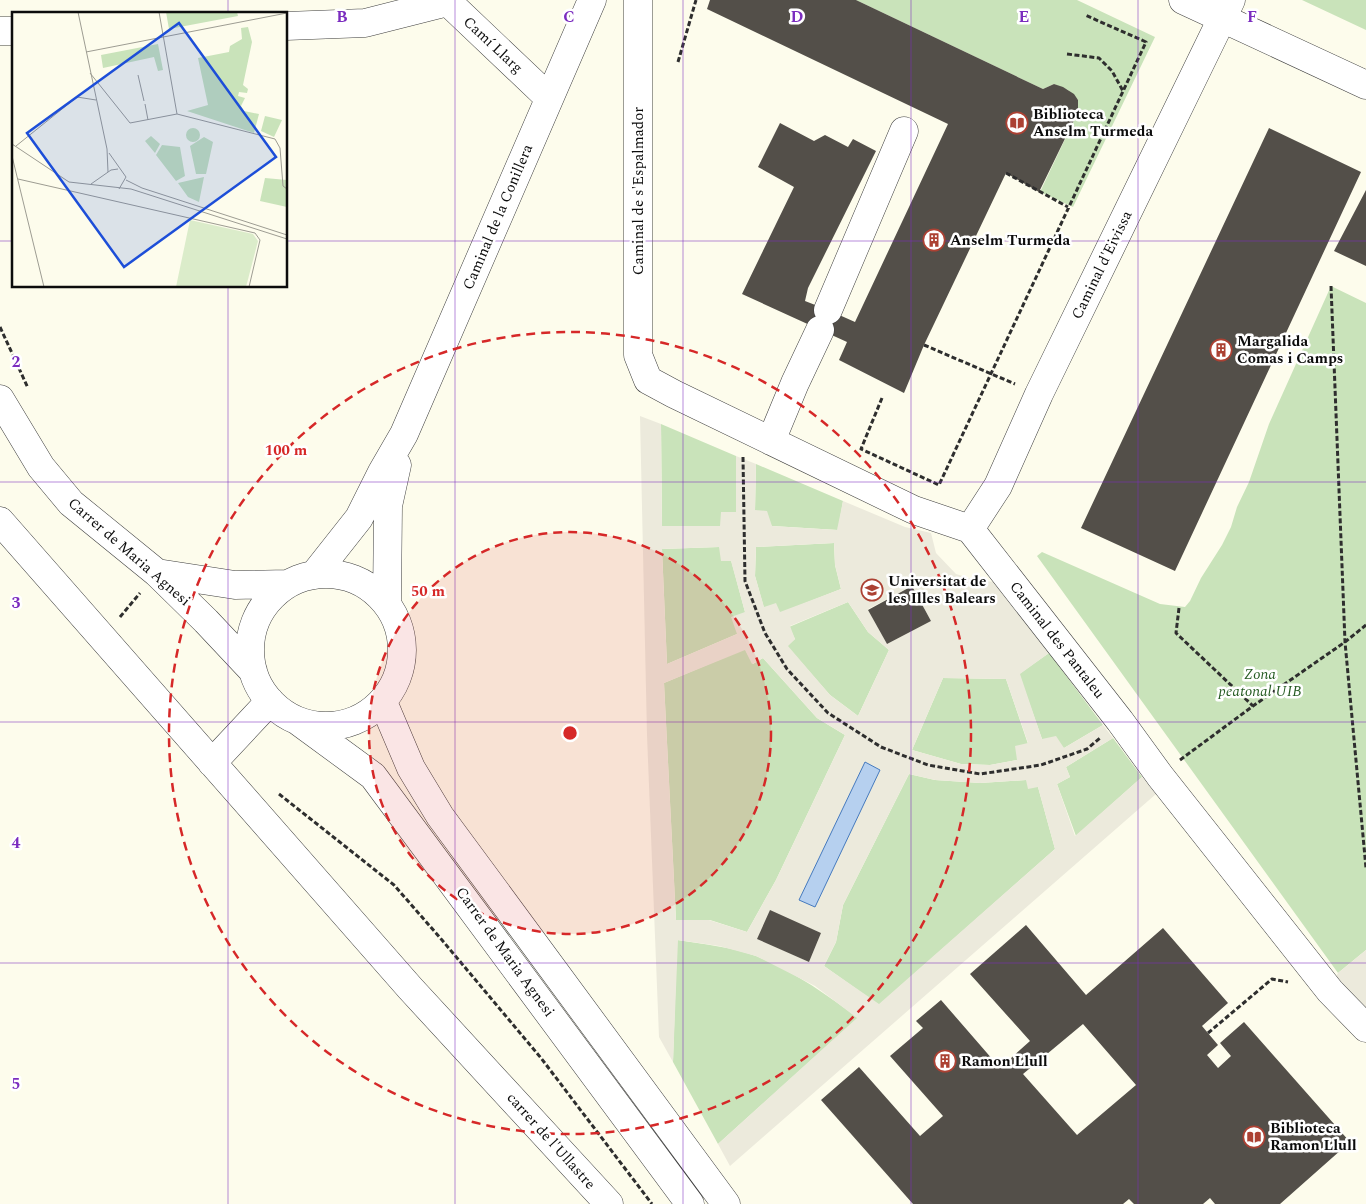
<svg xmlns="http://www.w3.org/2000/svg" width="1366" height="1204" font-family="Spectral,serif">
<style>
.green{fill:#c9e3ba}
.plaza{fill:#eceadc;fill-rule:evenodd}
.water{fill:#b6d0ef;stroke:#457abe}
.building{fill:#534f49;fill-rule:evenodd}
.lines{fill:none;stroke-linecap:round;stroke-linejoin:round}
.minor-casing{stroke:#3f3f3f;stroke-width:29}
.path{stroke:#2e2e2e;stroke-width:3;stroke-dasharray:5 2.5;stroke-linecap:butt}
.minor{stroke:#fff;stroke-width:28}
.grid{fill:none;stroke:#7b2cbf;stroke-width:1;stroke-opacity:0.55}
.ring{fill:none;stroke:#d62828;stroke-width:2.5;stroke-dasharray:9 6}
.labels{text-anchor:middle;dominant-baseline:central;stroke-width:5;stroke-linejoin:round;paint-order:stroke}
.street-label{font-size:15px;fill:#0c0c0c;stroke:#fff}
.poi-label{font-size:15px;font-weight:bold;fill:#0c0c0c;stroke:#fff;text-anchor:start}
.park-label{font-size:15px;font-style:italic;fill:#265c23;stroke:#fff}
.inset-road{fill:none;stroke:#9d9c92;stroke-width:1}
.view{fill:#1d4ed8;fill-opacity:0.15;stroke:#1d4ed8;stroke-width:2.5}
.inset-edge{fill:none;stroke:#0c0c0c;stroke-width:2.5}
.grid-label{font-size:16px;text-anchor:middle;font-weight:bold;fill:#7b2cbf;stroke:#fff;stroke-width:5;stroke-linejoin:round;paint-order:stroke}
.centre{fill:#d62828;stroke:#fff;stroke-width:2.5}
.ring-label{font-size:15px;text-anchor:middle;font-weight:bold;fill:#d62828;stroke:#fff;stroke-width:5;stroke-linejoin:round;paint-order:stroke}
</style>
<rect width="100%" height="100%" fill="#fdfcec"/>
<!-- green -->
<path class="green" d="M856,0h221l78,37 -82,170 -33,-15 38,-80v-12l-10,-10 -14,-6 -11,5z
M1302,0h64v30z
M1331,286l35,17v647l-28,23 -301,-417 5,-4 118,52 25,3 5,-6 11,-23 21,-33 9,-18 6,-20 12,-25 20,-58z
M661,424l75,32v56l-16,14h-58z
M756,464l87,37 -5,29 -66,-4 -17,-15z
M834,543l1,22 6,24 -61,24 -16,-5 -9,-32 1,-29z
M719,547l12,13 14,52 -8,22 -70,30 -5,-115z
M848,602l20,30 21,18 -31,66 -28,-21 -43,-49 8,-7 -6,-12z
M745,649l8,15 10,-6 54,60 28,17 -69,145 -29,52 -37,-12h-34l-12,-237z
M1049,653l54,72 -39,23 -22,-9 -23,-65z
M943,678l63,1 22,65 -11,16 -27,5 -29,-1 -49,-14z
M1113,738l29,39 -66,59 -19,-52 13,-7 -4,-10z
M909,774l26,6 45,3 46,-3 12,7 17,62 -176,156 -55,-39 12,-24 7,-37z
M677,940c27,4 54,7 79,16 37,15 70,38 102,62l-140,126 -45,-82z"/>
<!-- plaza -->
<path class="plaza" d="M640,416l21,8 1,102h58l1,-14h15v-56l20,8 -1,46 12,1 5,15 65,4 6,-29 62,26 26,6 5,20 20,21 19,6 20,2 54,71 -29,21 22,65 14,-3 8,12 39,-23 10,13 -47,29 4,10 -13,7 18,52 67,-59 14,17 -426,372 -12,-22 139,-126 -42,-32 -59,-30 -37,-10 -41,-6 -5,122 -14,-25 -12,-302zM834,543l1,22 6,24 -61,23 -4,-9 -12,4 -9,-31 1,-29zM719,547l2,14h10l14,51 -14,5 6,17 -70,30 -5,-115zM912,586l19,35 -44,23 -19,-35zM848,602l20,30 21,18 -31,66 -28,-21 -42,-49 7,-7 -5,-13zM745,650l7,14 11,-6 54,60 28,17 -69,145 -29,52 -38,-12h-33l-12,-237zM943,678l63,1 22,64 -13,3 2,14 -27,5 -29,-1 -49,-14zM865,763l15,7 -65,137zM909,774l26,6 45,3 46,-3 2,9 10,-2 17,62 -176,155 -55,-38 12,-24 7,-37zM770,911l51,22 -12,29 -51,-23z
M1366,950v60l-33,-28 5,-9z"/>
<!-- water -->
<path class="water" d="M865,762l15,8 -65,137 -16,-7z"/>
<!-- building -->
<path class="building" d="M710,0h146l187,89 11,-5 9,3 11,7 4,6v12l-39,80 -33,-19 -82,172 -20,48 -65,-33 8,-18 -105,-48 52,-107 -36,-20 22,-44 34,18 11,-6 23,12 5,-8 23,12 -68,137 -3,13 23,9 27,12 93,-198 -241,-115z
M1269,128l92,44 -186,399 -94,-43z
M1366,190v76l-32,-15z
M912,586l19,35 -44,23 -19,-34z
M770,910l51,23 -12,29 -52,-23z
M1026,925l60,70 77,-67 65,75 -26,23 16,19 -11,10 11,13 13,-12 -11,-13 24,-21 106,120 -70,62h-65l-5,-6 -7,6h-69l-5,-5 -6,5h-210l-92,-104 38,-33 61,69 23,-20 -53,-60 33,-28 -7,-7 25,-21 59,68 30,-27 -60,-67zM1083,1024l53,61 -59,50 -54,-61z"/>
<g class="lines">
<!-- minor casing -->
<g class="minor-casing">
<path id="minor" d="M638,0v355l10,25 26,14 240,116 56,19 150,192 40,55 170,215 36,37
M1183,0l183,85
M286,26l79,-3 83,-21 100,95
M0,31h14
M828,310l76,-179
M0,399l41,68 30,36 86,70 49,48 47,50
M771,441l24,-58 25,-53
M0,521l410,467 199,216
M970,529l28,-43 41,-92 192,-394
M157,573l78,12 52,-1
M250 650a76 76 0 1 1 152 0a76 76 0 1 1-152 0Z
M314,575l45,-57 23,-46 22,-38 188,-434
M387,603l1,-97 9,-41
M383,702l28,66 29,48 286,388
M298,721l75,55 317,428
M212,763l58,-62"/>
</g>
<!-- path -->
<path class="path" d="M1067,54l32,4 13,13 11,20
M678,62l18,-62
M1006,173l62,34
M1331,286l14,356 21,226
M0,327l28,61
M924,345l91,39
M882,398l-21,51 78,36 207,-443 -61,-27
M743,457l2,124 20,52 22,36 41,44 53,34 47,18 52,9 61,-9 46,-16 13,-11
M1179,608l-3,25 77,73
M120,617l20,-24
M1180,760l73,-54 92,-64 21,-17
M279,794l115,91 48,55 99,118 111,146
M1208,1033l64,-54 16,3"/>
<!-- minor -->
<use href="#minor" class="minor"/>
</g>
<!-- grid -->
<path class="grid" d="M228,0v14M455,0v1204M683,0v1204M911,0v1204M1138,0v1204M0,241h14M286,241h1080M228,286v918M0,482h1366M0,722h1366M0,963h1366"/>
<!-- distance rings -->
<circle cx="570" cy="733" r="201" fill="#d62828" fill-opacity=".12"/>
<g class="ring">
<circle cx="570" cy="733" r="201"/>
<circle cx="570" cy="733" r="401"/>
</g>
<!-- icons -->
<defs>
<g id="library-ring" transform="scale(1.125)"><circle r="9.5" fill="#fff" stroke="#ac4133" stroke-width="1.5"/><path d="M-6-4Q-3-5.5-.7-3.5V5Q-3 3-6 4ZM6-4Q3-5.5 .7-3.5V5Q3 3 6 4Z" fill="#ac4133"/></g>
<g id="building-ring" transform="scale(1.125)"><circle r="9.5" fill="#fff" stroke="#ac4133" stroke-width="1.5"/><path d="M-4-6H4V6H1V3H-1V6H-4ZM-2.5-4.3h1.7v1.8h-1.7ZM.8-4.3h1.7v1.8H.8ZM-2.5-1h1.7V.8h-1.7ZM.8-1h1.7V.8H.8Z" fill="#ac4133"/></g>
<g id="university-ring" transform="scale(1.125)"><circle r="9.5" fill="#fff" stroke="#ac4133" stroke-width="1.5"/><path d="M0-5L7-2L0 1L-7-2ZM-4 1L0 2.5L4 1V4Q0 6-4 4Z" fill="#ac4133"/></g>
</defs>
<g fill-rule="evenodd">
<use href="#library-ring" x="1017" y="123"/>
<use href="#building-ring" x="934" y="240"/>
<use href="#building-ring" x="1221" y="350"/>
<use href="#university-ring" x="872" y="590"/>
<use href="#building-ring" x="945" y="1061"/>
<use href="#library-ring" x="1254" y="1137"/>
</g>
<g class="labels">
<!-- street labels -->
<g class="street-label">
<text transform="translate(493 45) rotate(43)">Camí Llarg</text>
<text transform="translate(638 191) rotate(-90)">Caminal de s'Espalmador</text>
<text transform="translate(498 217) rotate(-67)">Caminal de la Conillera</text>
<text transform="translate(1102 265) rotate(-64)">Caminal d'Eivissa</text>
<text transform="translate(129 552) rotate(41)">Carrer de Maria Agnesi</text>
<text transform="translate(1057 640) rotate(52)">Caminal des Pantaleu</text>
<text transform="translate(505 952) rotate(54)">Carrer de Maria Agnesi</text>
<text transform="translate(551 1141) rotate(48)">carrer de l'Ullastre</text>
</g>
<!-- poi labels -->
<g class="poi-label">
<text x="1033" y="114">Biblioteca<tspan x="1033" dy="17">Anselm Turmeda</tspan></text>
<text x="950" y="240">Anselm Turmeda</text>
<text x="1237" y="341">Margalida<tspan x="1237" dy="17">Comas i Camps</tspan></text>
<text x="888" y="581">Universitat de<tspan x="888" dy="17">les Illes Balears</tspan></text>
<text x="961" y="1061">Ramon Llull</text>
<text x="1270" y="1128">Biblioteca<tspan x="1270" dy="17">Ramon Llull</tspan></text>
</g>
<!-- park labels -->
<g class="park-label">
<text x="1260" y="674">Zona<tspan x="1260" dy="17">peatonal UIB</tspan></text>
</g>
</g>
<!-- overview -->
<g transform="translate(12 12)">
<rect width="275" height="275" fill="#fdfcec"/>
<path d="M154,0h71l1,4 -69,13zM236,15l4,15 -9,43 5,4 -1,4 -8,-1 -1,4 7,2 -4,8 3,5 15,3 -5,19 -67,-22 21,-6 -10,-47 31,-6 1,-6 12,-7 -1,-11zM146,32l5,26 -5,1 -4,-14 -51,11 -2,-13zM253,104l17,4 -8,17 -13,-6zM174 123a7 7 0 1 1 14 0a7 7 0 1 1-14 0ZM139,124l9,8 -5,9 -10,-12zM192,125l9,5 -7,32h-10l-6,-28zM150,133l18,2 5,29 -9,5 -20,-26zM192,165l-5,25 -11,-5 -10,-14zM253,166l22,2v27l-27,-6z" fill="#c9e3ba"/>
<path d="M178,208l63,14 5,7 -12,46h-70z" fill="#dbecca"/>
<path class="inset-road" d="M66,0l29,137 1,23M147,0l18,102M74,40l201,-39M78,61l40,50 47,-9 98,25 5,9 3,38 4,3M126,63l6,26M133,92l3,16M0,132l57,38 62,7 156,50M4,134l61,-49 19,3M97,141l17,24 -7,12M0,144l32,131M6,167l237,54 5,7 -11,47M114,168l16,8 145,47M79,172l20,-14 7,-1"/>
<path class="view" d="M167,11l97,134 -152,110 -97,-134z"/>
<rect width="275" height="275" class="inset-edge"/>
</g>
<g class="grid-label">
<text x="342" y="22">B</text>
<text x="569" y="22">C</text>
<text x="797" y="22">D</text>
<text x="1024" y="22">E</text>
<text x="1252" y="22">F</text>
<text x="16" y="367">2</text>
<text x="16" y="608">3</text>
<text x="16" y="848">4</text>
<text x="16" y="1089">5</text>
</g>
<circle cx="570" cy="733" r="8" class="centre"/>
<g class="ring-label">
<text x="286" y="455">100 m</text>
<text x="428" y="596">50 m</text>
</g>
</svg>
